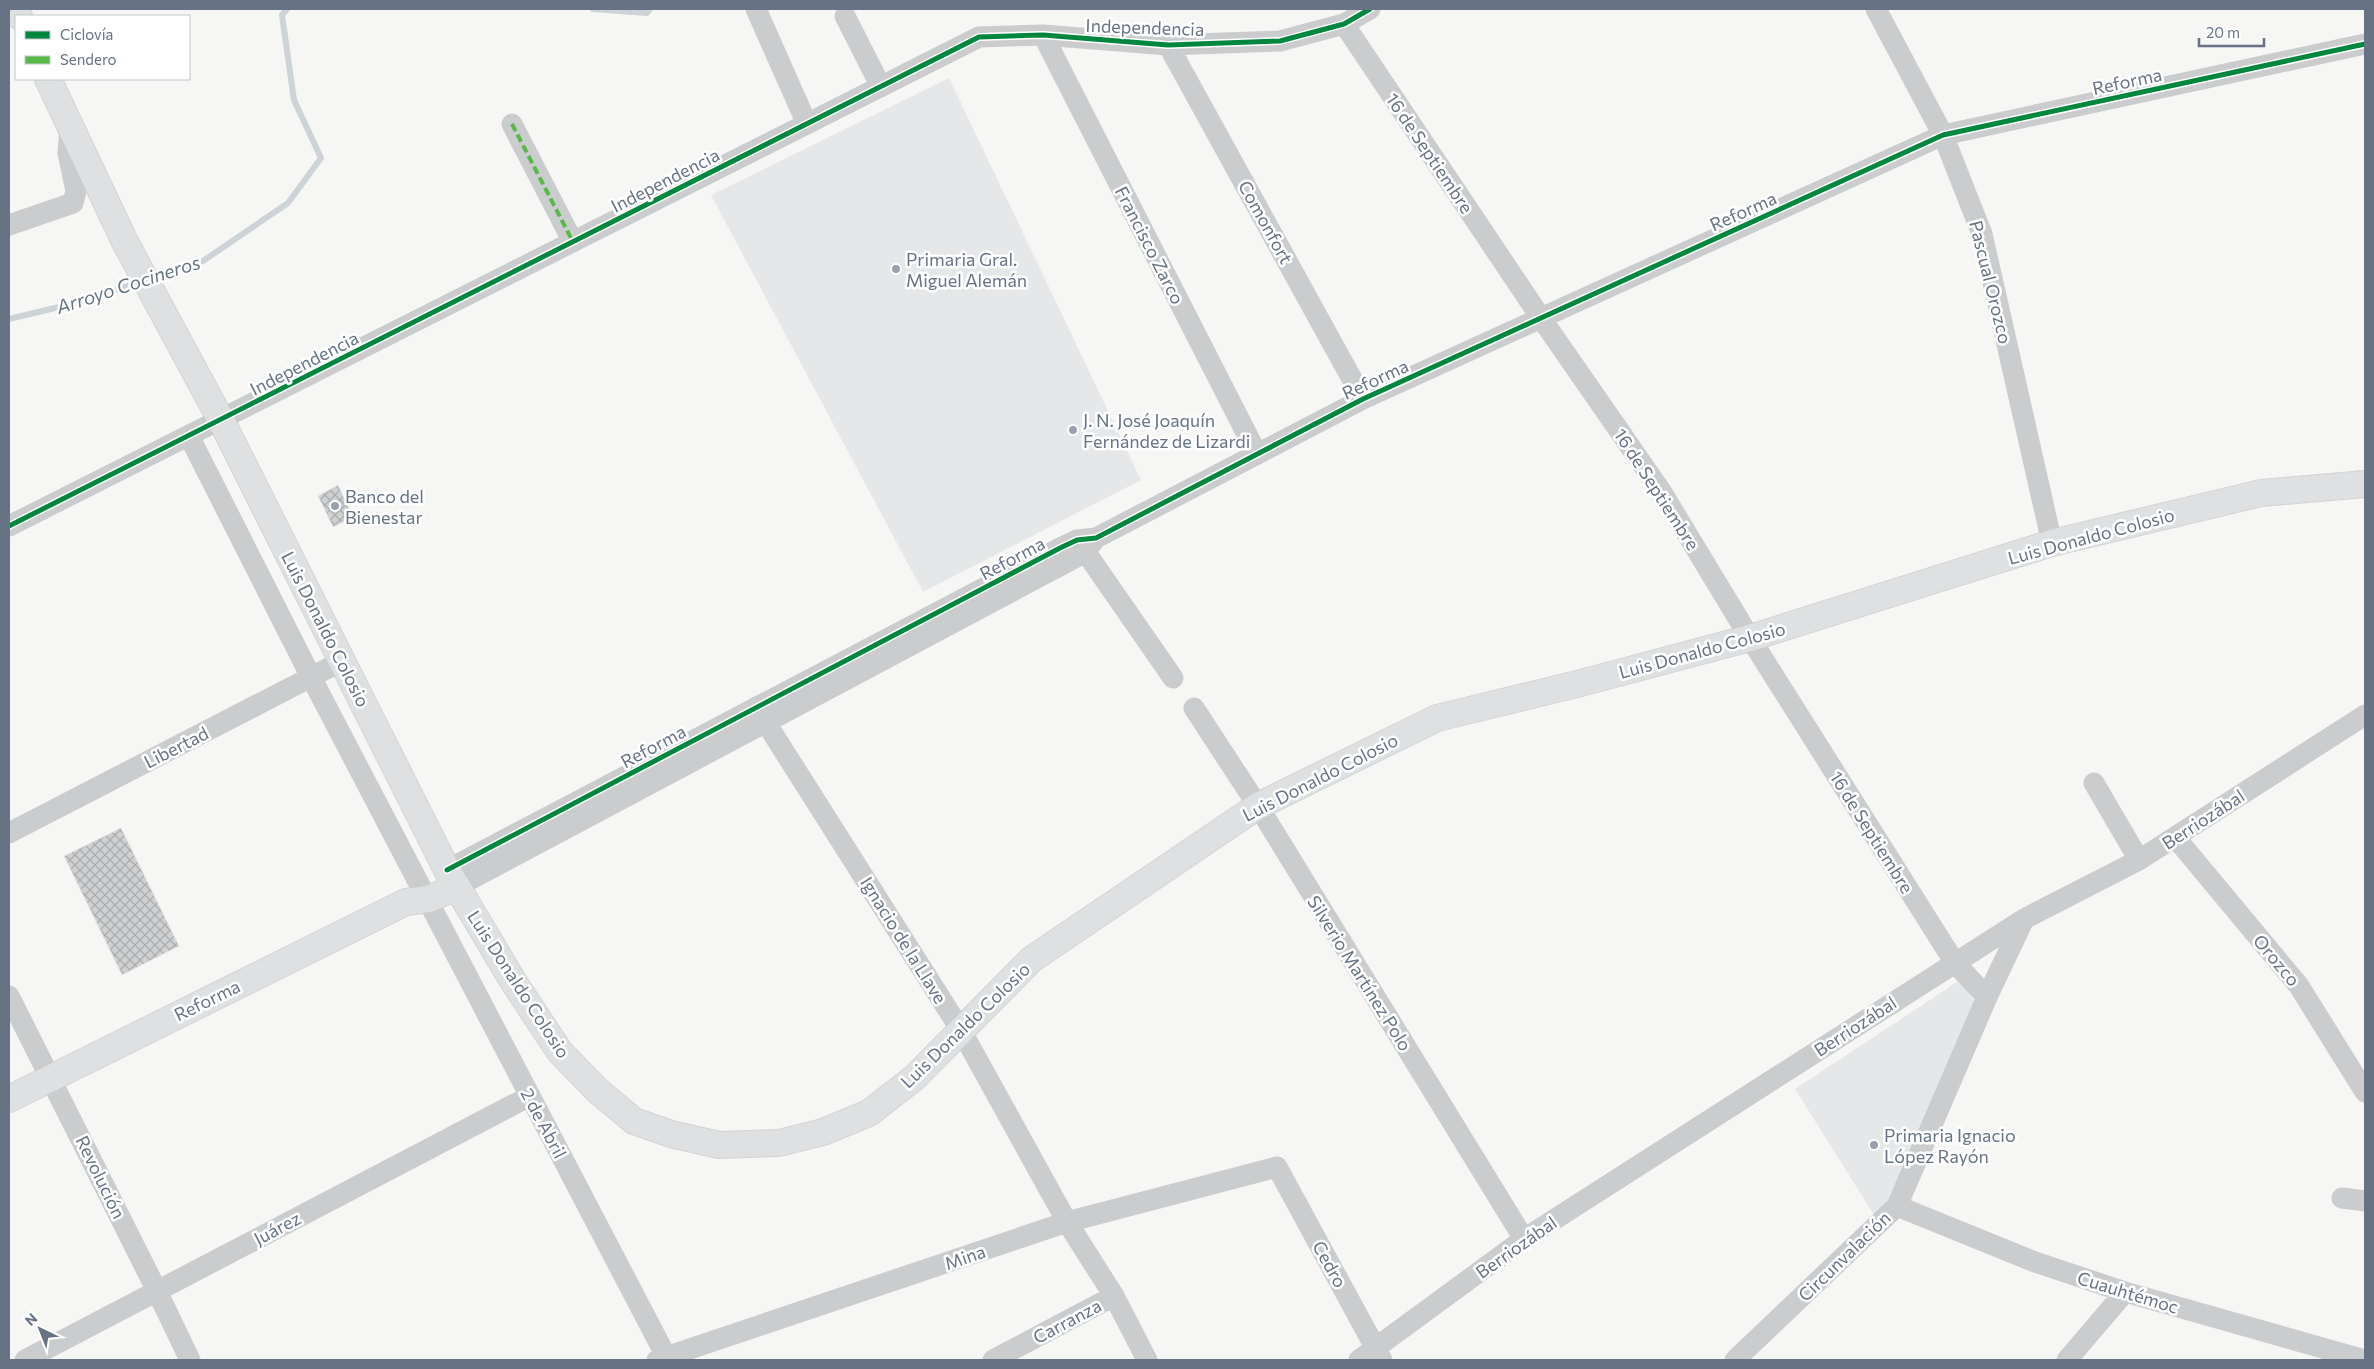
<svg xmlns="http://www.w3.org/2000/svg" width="2374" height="1369" font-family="Commissioner,sans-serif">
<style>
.built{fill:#e6e7e8}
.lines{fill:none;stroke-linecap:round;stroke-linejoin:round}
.stream{stroke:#cdd3d7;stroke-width:6}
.building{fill:url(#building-cross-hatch);stroke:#e6e6e5}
.major-casing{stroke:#d3d4d4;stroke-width:28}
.minor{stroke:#cbcccd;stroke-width:21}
.major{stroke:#dfe0e1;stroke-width:26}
.quiet{stroke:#58b947;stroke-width:4;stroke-dasharray:8 4;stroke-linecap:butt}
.cycleway-casing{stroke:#fff;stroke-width:8}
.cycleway{stroke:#00873e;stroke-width:5}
.poi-dot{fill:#99a1ac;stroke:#fff;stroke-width:2}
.labels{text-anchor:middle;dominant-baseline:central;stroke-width:5;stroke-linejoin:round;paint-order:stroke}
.street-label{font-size:18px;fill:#677385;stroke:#fff}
.poi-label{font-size:18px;fill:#677385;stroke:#fff;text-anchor:start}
.water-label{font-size:19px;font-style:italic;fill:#637481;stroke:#fff}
</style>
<defs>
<pattern id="building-cross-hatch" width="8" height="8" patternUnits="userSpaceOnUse" patternTransform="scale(1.25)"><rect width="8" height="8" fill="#ced0d1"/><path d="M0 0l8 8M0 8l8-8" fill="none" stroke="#abadaf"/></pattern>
</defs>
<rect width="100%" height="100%" fill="#f6f6f5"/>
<!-- built -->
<path class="built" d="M949,78l192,402 -218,112 -212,-397z
M1960,980l18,27 -84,195 -18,16 -81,-129z"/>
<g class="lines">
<!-- stream -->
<path class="stream" d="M593,9l54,4 3,-4
M151,278l52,-17 85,-58 33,-45 -27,-58 -12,-85 5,-6
M9,319l71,-17 59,-20"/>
</g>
<!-- building -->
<path class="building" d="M338,485l15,32 -20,10 -15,-31z
M121,828l58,118 -57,29 -58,-119z"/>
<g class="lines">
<!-- major casing -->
<g class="major-casing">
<path id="major" d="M15,9l4,7
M48,79l77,163 96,178 226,450 66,111 47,71 38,39 36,30 37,13 48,11 60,-2 44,-11 46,-19 45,-35 118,-119 226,-153 179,-88 140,-34 173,-46 302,-95 209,-50 104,-9
M9,1099l397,-197 23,-3 27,-12"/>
</g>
<!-- minor -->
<path class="minor" d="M756,9l51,115
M1876,9l67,126 39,99 70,309
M845,16l36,71
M1344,24l197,294 120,173 89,147 205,325 32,34
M1043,35l214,419
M1168,45l195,354
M512,124l61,118
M9,225l64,-22 3,-12 -8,-38 2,-28
M189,436l122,241 357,683
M9,526l970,-489 64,-2 125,10 112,-4 64,-17 26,-15
M1078,541l95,137
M756,707l206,325 105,190 47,74 33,64
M1194,708l64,98 266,433
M2094,783l45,77
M9,833l333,-172
M2175,837l124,149 66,106
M447,870l613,-322 17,-8 19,-2 267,-139 580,-264 422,-91
M456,887l628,-334 12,-15
M9,996l148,295 33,69
M2342,1198l23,3
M1897,1206l138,56 90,30 240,68
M25,1360l505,-264
M657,1360l410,-138 210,-55 105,193
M993,1360l121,-64
M1359,1360l165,-121 431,-276 69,-44 115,-59 226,-145
M1735,1360l162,-154 90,-209 37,-78
M2067,1360l58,-68"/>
<!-- major -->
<use href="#major" class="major"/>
<!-- quiet -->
<path class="quiet" d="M512,124l61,118"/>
<!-- cycleway casing -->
<g class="cycleway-casing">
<path id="cycleway" d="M9,526l970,-489 64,-2 125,10 112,-4 64,-17 26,-15
M447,870l613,-322 17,-8 19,-2 267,-139 580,-264 422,-91"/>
</g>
<!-- cycleway -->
<use href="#cycleway" class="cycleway"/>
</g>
<!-- markers -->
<g class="poi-dot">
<circle cx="896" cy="269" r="5"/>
<circle cx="1073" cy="430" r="5"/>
<circle cx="335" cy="506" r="5"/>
<circle cx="1874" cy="1145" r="5"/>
</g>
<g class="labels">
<!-- street labels -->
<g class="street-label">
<text transform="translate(1145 27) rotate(2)">Independencia</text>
<text transform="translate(2127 81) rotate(-12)">Reforma</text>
<text transform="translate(1430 153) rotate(56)">16 de Septiembre</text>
<text transform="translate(665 180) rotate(-27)">Independencia</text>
<text transform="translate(1743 211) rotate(-24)">Reforma</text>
<text transform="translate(1266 222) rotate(61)">Comonfort</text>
<text transform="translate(1150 245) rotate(63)">Francisco Zarco</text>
<text transform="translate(1991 282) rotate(76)">Pascual Orozco</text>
<text transform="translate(304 363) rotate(-27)">Independencia</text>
<text transform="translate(1375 379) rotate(-25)">Reforma</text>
<text transform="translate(1657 489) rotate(57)">16 de Septiembre</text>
<text transform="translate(2091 536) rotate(-15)">Luis Donaldo Colosio</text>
<text transform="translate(1012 558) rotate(-28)">Reforma</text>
<text transform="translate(326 629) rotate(63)">Luis Donaldo Colosio</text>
<text transform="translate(1702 650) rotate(-15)">Luis Donaldo Colosio</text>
<text transform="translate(653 746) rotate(-28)">Reforma</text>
<text transform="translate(176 747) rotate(-27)">Libertad</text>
<text transform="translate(1320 777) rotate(-27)">Luis Donaldo Colosio</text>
<text transform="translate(2203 819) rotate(-33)">Berriozábal</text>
<text transform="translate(1872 832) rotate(58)">16 de Septiembre</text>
<text transform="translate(904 940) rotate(58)">Ignacio de la Llave</text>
<text transform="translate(2277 960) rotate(50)">Orozco</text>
<text transform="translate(1360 973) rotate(58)">Silverio Martínez Polo</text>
<text transform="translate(519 984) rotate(57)">Luis Donaldo Colosio</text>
<text transform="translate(207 1000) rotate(-26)">Reforma</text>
<text transform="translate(965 1025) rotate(-44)">Luis Donaldo Colosio</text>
<text transform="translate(1855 1026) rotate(-33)">Berriozábal</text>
<text transform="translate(544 1123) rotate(62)">2 de Abril</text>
<text transform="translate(101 1177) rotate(64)">Revolución</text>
<text transform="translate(277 1228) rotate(-28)">Juárez</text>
<text transform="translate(1516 1247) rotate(-35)">Berriozábal</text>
<text transform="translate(1844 1256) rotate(-44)">Circunvalación</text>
<text transform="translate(965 1257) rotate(-19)">Mina</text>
<text transform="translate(1330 1264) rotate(61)">Cedro</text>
<text transform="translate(2128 1292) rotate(17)">Cuauhtémoc</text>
<text transform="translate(1067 1321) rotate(-28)">Carranza</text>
</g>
<!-- poi labels -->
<g class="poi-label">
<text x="906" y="259">Primaria Gral.<tspan x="906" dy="21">Miguel Alemán</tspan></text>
<text x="1083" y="420">J. N. José Joaquín<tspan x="1083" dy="21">Fernández de Lizardi</tspan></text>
<text x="345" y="496">Banco del<tspan x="345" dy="21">Bienestar</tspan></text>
<text x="1884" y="1135">Primaria Ignacio<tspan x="1884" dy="21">López Rayón</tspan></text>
</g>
<!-- water labels -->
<g class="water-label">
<text transform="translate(128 284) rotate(-18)">Arroyo Cocineros</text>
</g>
</g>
<!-- border -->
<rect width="2374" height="1369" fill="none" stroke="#677385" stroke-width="20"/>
<!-- legend -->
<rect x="15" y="15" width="175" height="65" fill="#ffffff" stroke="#c2c7ce"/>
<rect x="25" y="31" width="25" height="8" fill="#00873e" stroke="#c2c7ce"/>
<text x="60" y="40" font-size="15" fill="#677385">Ciclovía</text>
<rect x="25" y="56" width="25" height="8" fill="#58b947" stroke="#c2c7ce"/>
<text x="60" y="65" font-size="15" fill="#677385">Sendero</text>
<!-- north arrow -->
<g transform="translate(40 1329) rotate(317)" stroke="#ffffff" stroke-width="4" paint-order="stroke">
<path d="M0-4L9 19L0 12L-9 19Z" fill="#677385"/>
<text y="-8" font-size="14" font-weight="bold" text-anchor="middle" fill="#677385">N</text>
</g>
<!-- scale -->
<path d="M2199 38v8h65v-8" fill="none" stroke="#677385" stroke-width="2.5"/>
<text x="2206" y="38" font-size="15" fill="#677385" stroke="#ffffff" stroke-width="4" paint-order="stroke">20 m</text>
</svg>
